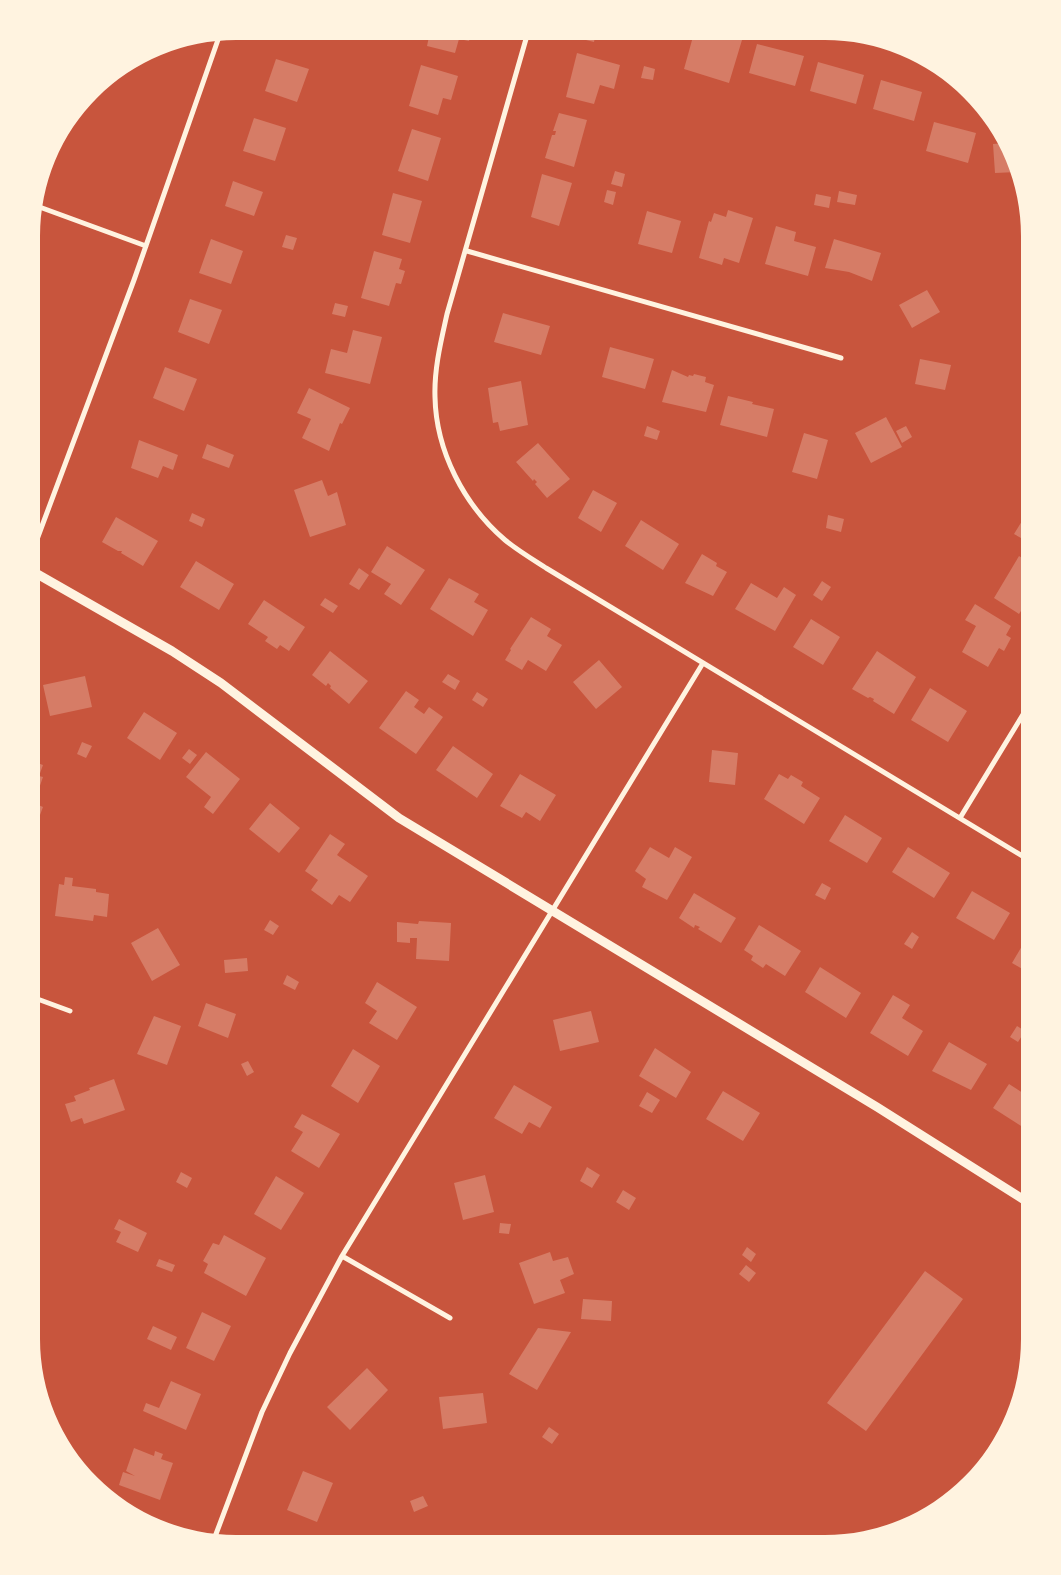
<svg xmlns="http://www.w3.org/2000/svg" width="1061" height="1575" font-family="Signika,sans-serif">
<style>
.building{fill:#d67c66}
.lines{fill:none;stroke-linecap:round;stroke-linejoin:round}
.minor{stroke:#fff3e0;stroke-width:5}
.tertiary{stroke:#fff3e0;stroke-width:9}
</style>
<rect width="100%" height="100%" fill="#c8553d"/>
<!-- building -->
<path class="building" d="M430,32h41l-2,9 -10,-2 -4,14 -28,-7z
M584,32h12l-2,10 -12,-3z
M610,32h15l-2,5z
M694,33h22l26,7 -13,43 -45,-14z
M757,44l47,12 -9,30 -46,-13z
M577,53l43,12 -6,24 -14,-4 -6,19 -28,-7z
M276,59l33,10 -12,33 -32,-11z
M818,62l46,13 -8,29 -46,-13z
M421,65l37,11 -7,24 -8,-2 -5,17 -29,-9z
M644,66l11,3 -2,11 -12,-2z
M881,80l41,12 -8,29 -41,-12z
M559,113l28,7 -13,47 -29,-9 7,-23h3l1,-4h-3z
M254,118l32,10 -11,33 -32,-10z
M934,122l42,11 -8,30 -42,-12z
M412,129l29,9 -13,43 -30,-10z
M1005,143l9,15 3,14 -22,1 -2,-29z
M615,171l10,3 -3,13 -11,-3z
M542,174l30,9 -13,43 -28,-9z
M233,181l30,11 -9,24 -29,-10z
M607,190l9,2 -3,13 -9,-3z
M839,191l18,4 -2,10 -18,-3z
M393,193l29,8 -12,42 -28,-8z
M816,194l15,3 -2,11 -15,-3z
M728,210l25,8 -14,45 -15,-5 -2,7 -23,-7 10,-37 2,1 3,-9 12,4z
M647,211l34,10 -9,32 -34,-9z
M776,226l20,6 -2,9 22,6 -8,29 -43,-12z
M286,235l11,3 -4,12 -11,-3z
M211,239l32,12 -12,33 -32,-11z
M834,239l47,14 -9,28 -23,-9 -24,-4z
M374,251l28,8 -3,10 6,2 -4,13 -5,-1 -7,23 -28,-8z
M927,290l13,22 -28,16 -13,-23z
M190,299l32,11 -13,34 -31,-12z
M335,303l13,3 -3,11 -13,-3z
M503,313l47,13 -9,29 -47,-13z
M353,330l29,7 -12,47 -45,-11 6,-24 16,4z
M610,347l44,12 -9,30 -43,-12z
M920,359l31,6 -6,25 -30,-6z
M165,367l32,12 -13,32 -31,-13z
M672,370l16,7 1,-2 4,1 1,-2 12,3 -1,5 9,3 -8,27 -44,-10z
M521,381l7,44 -28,6 -2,-9 -5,1 -5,-35z
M309,388l41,20 -8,16 -2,-1 -11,28 -27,-13 9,-19 -14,-6z
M728,396l25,6 -1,2 22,5 -7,28 -47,-12z
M886,417l16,30 -31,16 -16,-30z
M647,426l13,5 -3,9 -13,-4z
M906,426l6,11 -10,6 -6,-12z
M804,433l24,7 -11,39 -25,-7z
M139,440l39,15 -5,15 -10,-4 -5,12 -27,-10z
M538,443l32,36 -23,19 -12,-14 2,-2 -3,-3 -1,2 -17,-19z
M207,444l27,11 -5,13 -27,-10z
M322,480l6,16 9,-4 9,33 -36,12 -16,-47z
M593,490l24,13 -16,29 -23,-14z
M1030,508v35l-16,-9z
M192,513l13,6 -3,8 -13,-6z
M828,515l16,4 -3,13 -15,-4z
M116,517l42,24 -15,25 -22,-13 1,-2h-4l-16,-9z
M641,520l38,24 -16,26 -38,-24z
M387,546l38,24 -24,35 -17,-11 7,-10 -20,-12z
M702,554l15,9 -1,3 11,6 -14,24 -28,-13z
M1019,556l11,7v34l-11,17 -25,-16z
M196,561l38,23 -15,26 -39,-23z
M359,568l10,7 -10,15 -10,-6z
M449,578l30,16 -5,8 14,8 -15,26 -43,-27z
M822,581l9,6 -9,14 -9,-6z
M751,583l26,15 7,-11 12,8 -21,36 -40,-22z
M325,598l13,8 -5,7 -13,-8z
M264,600l41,27 -16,24 -9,-6 -3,4 -12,-8 3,-4 -20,-13z
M975,604l36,22 -5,9 5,3 -7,13 -5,-3 -11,19 -26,-15 14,-26 -11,-6z
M531,617l20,12 -4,7 15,9 -16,26 -18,-11 -6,10 -17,-10 6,-10 -1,-1z
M811,619l29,18 -17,28 -30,-18z
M330,651l38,30 -19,23 -19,-16 1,-2 -3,-3 -2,3 -14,-11z
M877,651l39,26 -22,37 -21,-13 1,-2 -4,-2 -2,1 -16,-9z
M599,660l23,27 -26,22 -23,-27z
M448,674l12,7 -5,9 -13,-8z
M85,676l7,31 -42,9 -7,-31z
M930,688l37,23 -19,31 -37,-22z
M406,691l13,9 -5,7 10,7 5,-7 14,10 -27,37 -37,-26z
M477,692l11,7 -5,8 -11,-7z
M144,712l33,21 -17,27 -33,-22z
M82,742l10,4 -6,12 -9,-4z
M453,746l40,28 -16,24 -41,-28z
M189,749l8,6 -7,9 -8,-6z
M712,750l26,3 -3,32 -26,-3z
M206,752l34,27 -27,35 -9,-7 7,-10 -25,-20z
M32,761l11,4 -4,11 4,1 -9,26 9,4 -3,8 -8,-3z
M520,774l36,21 -16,26 -14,-9 -4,6 -22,-12z
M779,774l9,5 3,-4 12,7 -2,4 19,12 -16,26 -40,-25z
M270,803l30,25 -21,25 -30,-24z
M845,815l37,23 -15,25 -38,-22z
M330,834l15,10 -8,11 31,21 -18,26 -11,-7 -7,10 -21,-15 7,-10 -13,-9z
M650,847l19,11 6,-11 17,10 -25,43 -25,-13 4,-8 -11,-8z
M908,847l42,26 -16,25 -42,-26z
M65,877l8,1 -1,8 24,3v3l13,2 -2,23 -13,-2 -1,6 -38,-5 4,-32 5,1z
M822,883l9,5 -6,12 -10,-5z
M972,891l38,22 -16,27 -38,-22z
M694,893l42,25 -15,25 -23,-14 2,-2 -5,-2 -1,3 -15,-10z
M270,920l9,6 -6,9 -9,-5z
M419,921l32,2 -2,38 -33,-2 1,-21h-7v5l-13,-1v-20l21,2z
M759,925l42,26 -16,25 -19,-12 -3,4 -12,-8 2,-4 -9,-6z
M158,928l22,37 -28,16 -21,-38z
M912,932l7,5 -7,12 -8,-5z
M1029,934v26l-5,10 -12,-7z
M247,958l1,13 -23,2 -1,-13z
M820,967l41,26 -15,25 -41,-26z
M287,975l12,7 -4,8 -12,-6z
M377,982l40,25 -20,33 -28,-17 8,-12 -12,-8z
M893,995l17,10 -8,13 21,13 -15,25 -38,-23z
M206,1003l30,11 -8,24 -30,-12z
M1027,1010l2,1v13l-8,-5z
M591,1011l8,31 -39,9 -7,-31z
M154,1016l27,10 -14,39 -30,-11z
M1017,1026l8,5 -7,11 -8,-5z
M949,1042l38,22 -16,26 -39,-19z
M655,1048l36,24 -15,26 -37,-22z
M353,1049l27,17 -22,37 -27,-17z
M248,1061l6,11 -7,4 -6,-12z
M114,1079l11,31 -41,14 -2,-6 -11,4 -6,-18 11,-3 -2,-5 16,-6 -1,-2z
M1009,1084l20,13v34l-36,-23z
M514,1085l38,22 -12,21 -11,-6 -7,12 -28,-16z
M723,1091l37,22 -17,28 -37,-22z
M647,1092l13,8 -8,13 -13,-7z
M302,1114l38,20 -21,34 -28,-17 12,-19 -9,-5z
M587,1167l13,8 -8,13 -12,-7z
M181,1172l11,6 -5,10 -11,-6z
M485,1175l9,37 -31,8 -9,-37z
M276,1176l28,17 -23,37 -27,-16z
M623,1190l13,8 -7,12 -13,-8z
M119,1219l28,14 -9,19 -22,-10 5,-10 -7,-3z
M500,1223l11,1 -2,10 -10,-1z
M224,1235l42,23 -20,38 -42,-23 4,-9 -5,-3 10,-18 6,2z
M747,1247l9,7 -5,8 -9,-7z
M550,1252l3,9 15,-4 6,17 -14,6 5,13 -31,11 -15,-41z
M159,1259l16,6 -3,7 -16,-6z
M746,1265l10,8 -7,9 -10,-8z
M925,1271l38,28 -97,132 -39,-28z
M583,1299l29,2 -1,20 -30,-2z
M202,1312l29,14 -17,35 -28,-13z
M153,1326l24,11 -6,13 -24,-11z
M538,1328l33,4 -34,58 -28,-16z
M367,1368l21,22 -38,40 -23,-23z
M171,1381l30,13 -15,36 -43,-19 3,-8 13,5z
M483,1393l4,30 -44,6 -4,-32z
M549,1427l10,7 -7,10 -10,-7z
M134,1448l20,8 1,-5 8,3 -2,5 12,4 -13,37 -41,-15 4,-13 12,4 -9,-5z
M303,1471l30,12 -16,39 -30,-12z
M423,1496l5,10 -14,6 -4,-11z"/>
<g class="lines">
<!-- minor -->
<path class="minor" d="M528,32l-81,282c-6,27 -13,55 -12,83 1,54 29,108 70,143 12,10 27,19 41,28l483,292
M34,205l112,41
M467,251l374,107
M33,550l101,-270 86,-246
M960,818l70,-115
M32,997l38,14
M342,1256l108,62
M213,1542l49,-130 28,-59 52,-97 361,-593"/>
<!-- tertiary -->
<path class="tertiary" d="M32,571l140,80 49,32 178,135 478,289 152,96"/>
</g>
<!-- crop -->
<path d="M0 0H1061V1575H0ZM236 40H825A196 196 0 0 1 1021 236V1339A196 196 0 0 1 825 1535H236A196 196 0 0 1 40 1339V236A196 196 0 0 1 236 40Z" fill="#fff3e0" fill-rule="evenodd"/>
</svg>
